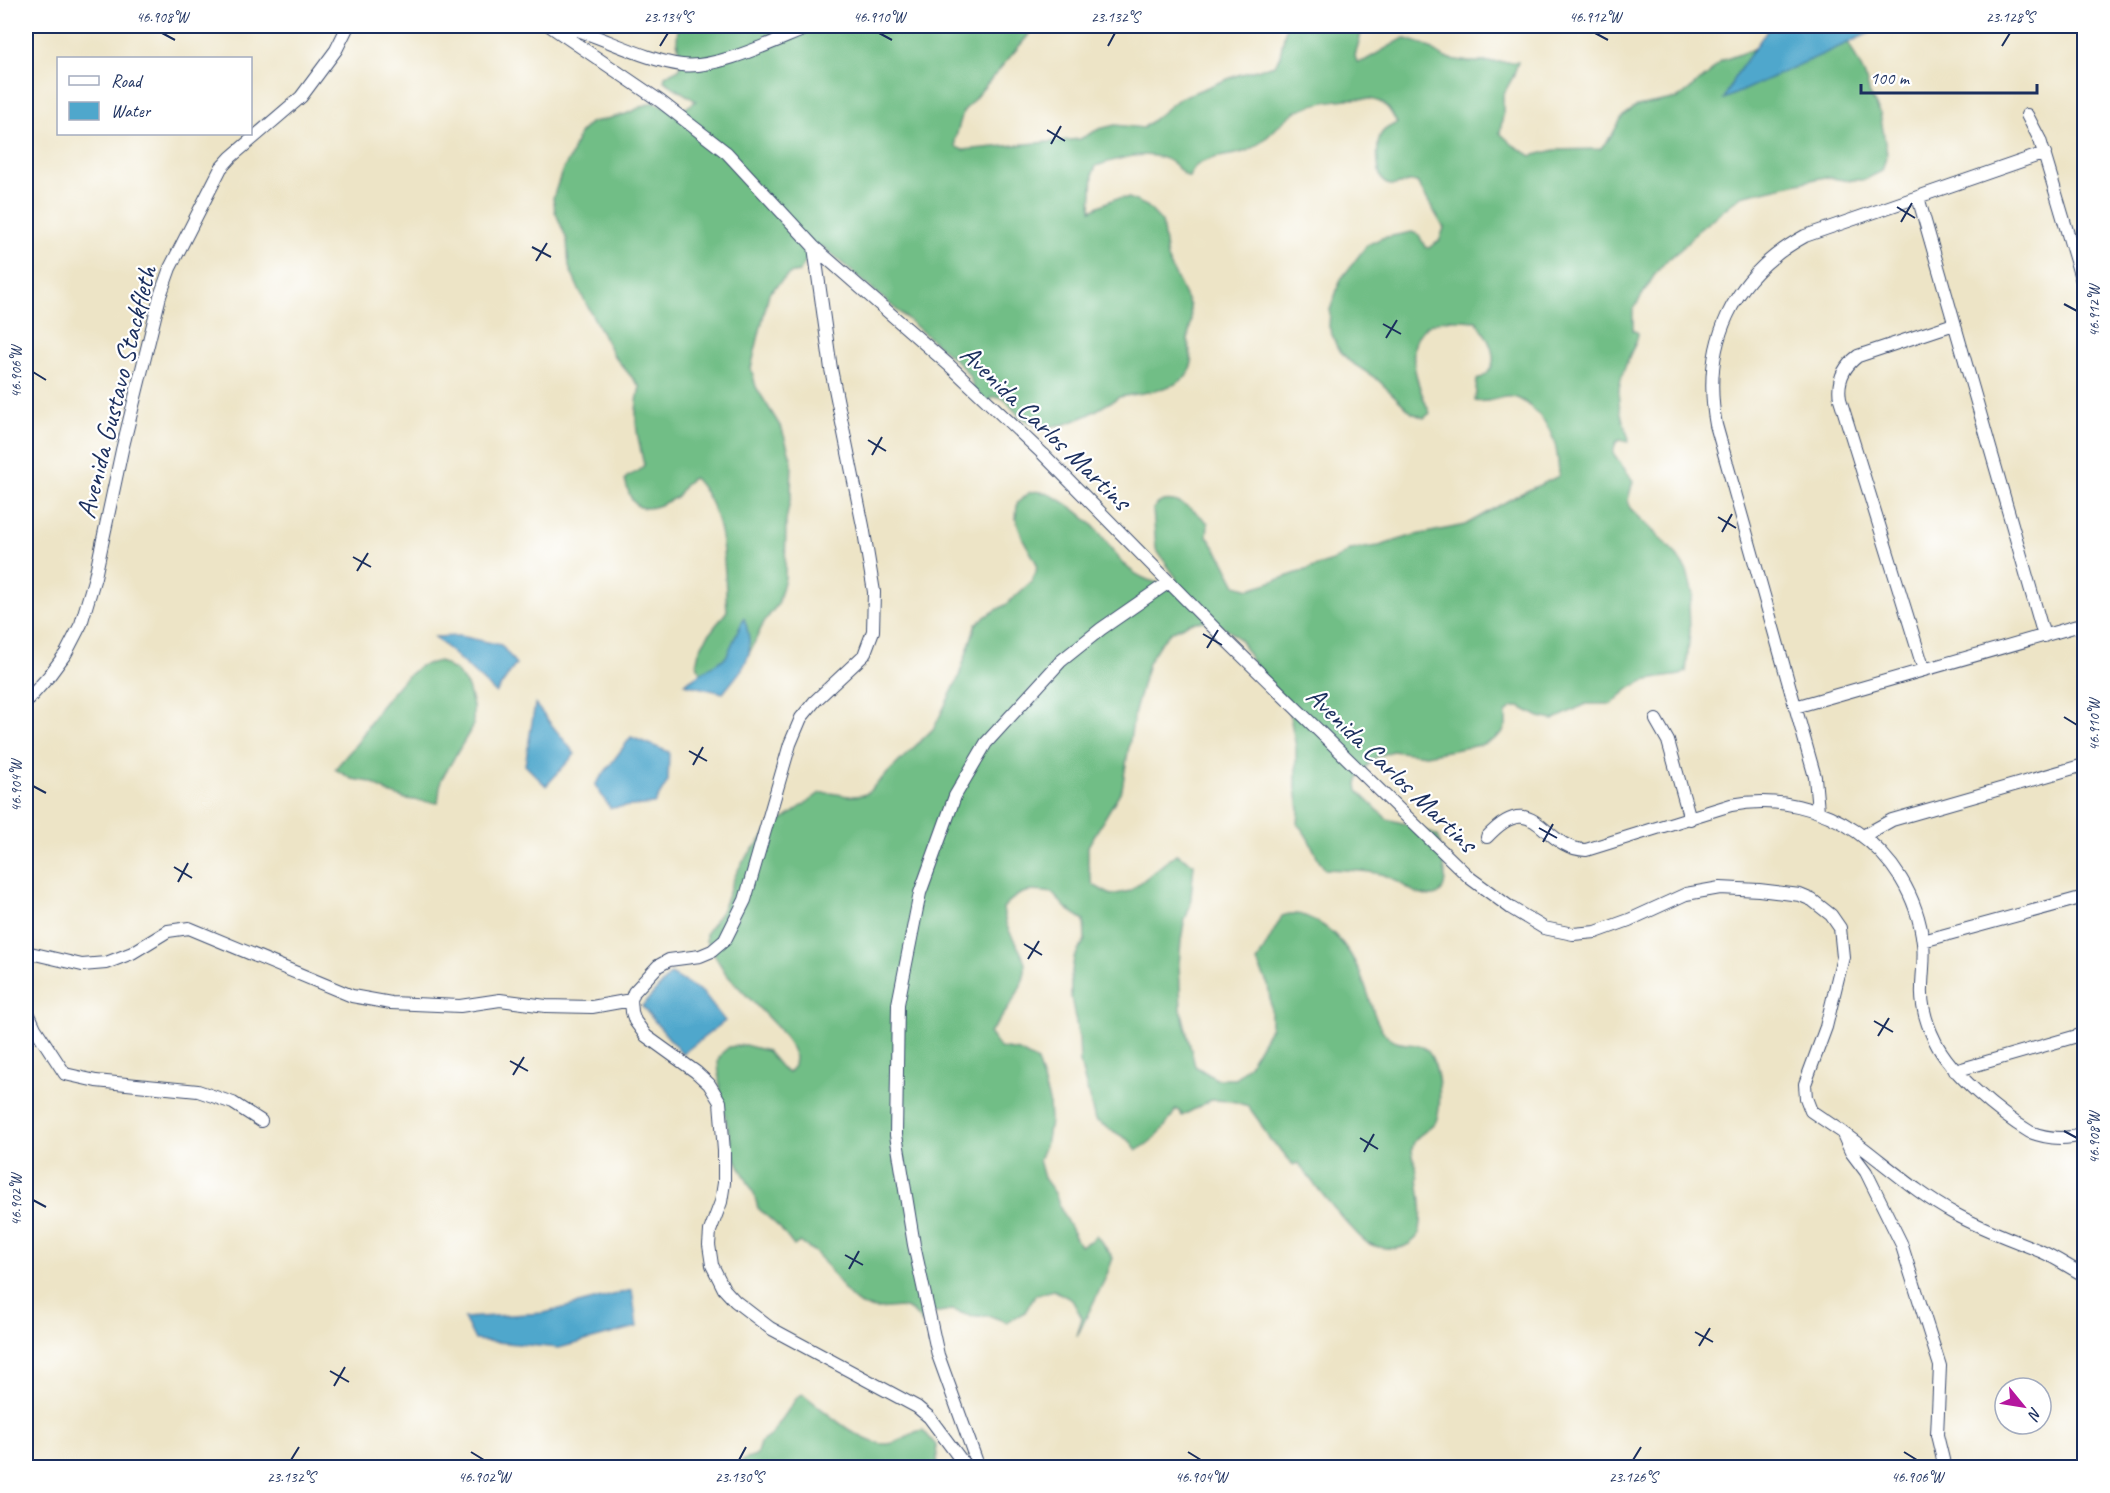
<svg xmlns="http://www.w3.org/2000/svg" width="2110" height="1493" font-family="Caveat,sans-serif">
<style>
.forest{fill:#71be86;stroke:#467672;stroke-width:1.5}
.water{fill:#4fa7cc;stroke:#356b95;stroke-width:1.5}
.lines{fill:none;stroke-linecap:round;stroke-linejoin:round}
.minor-casing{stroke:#3a4a6e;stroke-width:14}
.minor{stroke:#fff;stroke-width:12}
.ticks{fill:none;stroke:#1b2f5e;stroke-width:2}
.labels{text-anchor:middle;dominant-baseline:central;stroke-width:4.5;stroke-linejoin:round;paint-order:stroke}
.street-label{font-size:28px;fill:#1b2f5e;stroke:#fff}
.neatline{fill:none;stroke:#1b2f5e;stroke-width:2}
.ticks-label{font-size:15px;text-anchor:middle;fill:#1b2f5e}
</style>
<rect width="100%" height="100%" fill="#fff"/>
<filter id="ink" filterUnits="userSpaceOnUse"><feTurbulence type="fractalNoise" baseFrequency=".0167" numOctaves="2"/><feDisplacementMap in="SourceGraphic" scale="12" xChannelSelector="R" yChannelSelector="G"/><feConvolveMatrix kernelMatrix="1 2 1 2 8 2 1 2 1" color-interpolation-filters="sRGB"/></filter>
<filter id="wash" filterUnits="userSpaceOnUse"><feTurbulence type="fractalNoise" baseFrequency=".008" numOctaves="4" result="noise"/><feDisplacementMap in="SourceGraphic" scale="24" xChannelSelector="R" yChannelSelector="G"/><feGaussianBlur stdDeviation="1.35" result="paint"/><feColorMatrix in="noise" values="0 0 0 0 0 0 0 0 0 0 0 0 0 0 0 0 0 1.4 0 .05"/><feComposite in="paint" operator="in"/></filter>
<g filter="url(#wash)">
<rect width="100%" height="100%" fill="#ede4c6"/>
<!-- forest -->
<path class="forest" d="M678,26h356l-7,11 -64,75 -8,28 1,7 7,3 117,-11 19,-10 16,-4 28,3 37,-30 58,-23 37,-10 5,-9 6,-30h77l-8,30 2,6 7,-1 40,-23 21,7 20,13 24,4h49l-5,15 -10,18v20l-3,18 13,12 18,11 24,-6 45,-1 12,-14 10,-18 15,-11 41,-8 30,-23 13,-14 71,-26 53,1 20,40 5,19 10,18 7,41 -5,17 -18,9h-20l-19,-3 -84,19 -46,37 -14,16 -15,12 -11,13 -22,36v20l5,3c0,9 -5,14 -8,22 -16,36 -14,48 -1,84l-1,3 -8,-2 -4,2 -3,11 20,28 -5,19 2,8 45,45 12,18 6,24 -4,10 1,26 -4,41 -6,3c-35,5 -42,3 -68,29h-26l-33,16 -14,-3 -19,-10h-8l-6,6v12l-4,8 -9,7 -13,5 -54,10 -34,-4 -18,7 -15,18 -2,8 1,7 29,28 27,7 24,10c4,19 21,72 -19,58 -13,-5 -23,-16 -38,-20 -18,-4 -37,-4 -56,-5 -11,-13 -14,-32 -27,-44l1,-15 -3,-22v-41l-8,-41 -37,-46 -9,-18 -13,-12 -18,-10 -22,3 -18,9 -12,13 -11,18 -14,52 -12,74 -34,57v20l5,19 18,10 19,-4 46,-37 18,10 -4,42 -6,17 -3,18 -2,23 2,45 14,57 21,13h20l14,-16 21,-36v-20l-3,-22 -11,-23 25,-46c14,-5 22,-1 34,5 30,17 43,45 53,76 4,13 7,26 16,37 20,23 43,-9 53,44 2,11 3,35 -3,45 -8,10 -21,11 -23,26 0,6 3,13 4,18 3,20 8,42 4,63 -1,7 -8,13 -15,16 -10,5 -29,2 -39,-4 -7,-5 -13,-13 -19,-19 -17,-19 -33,-39 -49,-60l-5,2 -11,-14 -13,-12 -10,-18 -11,-15 -16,-5 -21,-1 -29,16 -2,-5 -4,-2c-9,17 -21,32 -39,41l-7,-9 -35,-21 -15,-57 -1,-25 -8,-41v-20l3,-19 11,-18 -1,-20 -17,-11 -15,-16c-23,-4 -33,-3 -49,15 1,6 2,12 4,18 5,13 15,24 18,38 3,21 -23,54 -36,69l11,15 19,3 18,10 12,40 1,20 -3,19 -8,20 5,18 11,15 8,21 17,32 12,-6 4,-5 15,20 2,3 -7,19 -29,59 5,-18 -10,-18 -18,-10 -19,5 -10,17 -18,10 -17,-6h-20l-17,-6 -22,3 -9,10c-18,-30 -36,-6 -59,-17 -17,-7 -33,-40 -47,-53 -5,-4 -11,-7 -16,-11l-6,4 -14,-18 -22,-20 -4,-14 -20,-38 -14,-63 -2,-33 4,-7 7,-6 16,-2 22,6 16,19 5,3 6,-7 1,-9 -6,-14 -11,-15 -52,-54 -20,-33v-8l16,-23 13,-34 8,-15 26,-31 51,-37c18,-2 27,7 46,1l68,-66 24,-49 18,-55 10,-8 21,-12 24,-22 5,-10 1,-8 -14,-25 -7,-20 1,-15c4,-4 8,-10 14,-12 19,-5 54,24 66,38 18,20 23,39 51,50 10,3 16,6 27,3l2,-4 -21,-30 -3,-40c14,-21 43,2 55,14l-1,13 16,24 13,25 14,4 85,-29 15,-10 29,-4 32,-10 54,-11 53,-30 41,-19c-1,-28 -5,-48 -27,-68 -6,-5 -12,-10 -20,-11 -12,-2 -22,7 -37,4l2,-21c4,-2 10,-5 12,-9 12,-15 -4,-38 -13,-50 -11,0 -26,-3 -37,0 -42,11 -22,64 -9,92l-6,5 -12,-5 -35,-34 -28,-18 -12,-14 -8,-20 1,-17 11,-31 26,-34 15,-7 30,-6 7,3 6,12 4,1 10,-7 5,-13 -27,-46c-10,-3 -22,7 -32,1 -9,-6 -9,-40 -4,-49 4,-6 10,-8 16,-11 -5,-8 -8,-17 -17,-21 -18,-8 -74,0 -89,13 -15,11 -25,27 -42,35 -16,7 -39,5 -53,16 -3,2 -5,8 -7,11 -8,-3 -11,-11 -18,-15 -21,-14 -54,-3 -75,4l-3,7 -2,37 23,-11 15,-1 18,8 15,16 5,36 23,48 1,15 -3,19 4,23 -5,13 -11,8 -22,7 -35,6 -31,18 -22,9 -18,3 -15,-3 -14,-8 -13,-15 -6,-4h-8l-6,10c-14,-5 -11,-19 -16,-30 -3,-5 -7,-9 -10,-13l-138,-118 -13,10 -10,16 -10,2 -20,19 -18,75 5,19 26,42 10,32 -1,34 -5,26 -1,57 -7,26 -14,18 -22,47 -30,11c-3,-2 -9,-6 -12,-9 -12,-17 17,-46 27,-60 -3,-44 0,-99 -33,-133 -10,3 -12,14 -19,20 -4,2 -9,4 -13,6 -25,11 -32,-1 -37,-25 6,-7 13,-4 19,-14 -7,-31 -12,-47 -4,-78l-26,-31 -34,-64 -11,-25 -2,-27 -12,-29 -2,-13 9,-27 9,-15 8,-22 11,-11 36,-9 26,-12 28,10 16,-11 -32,-20 1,-5 14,-7 2,-7 -4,-21z
M439,661l18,11 11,15 5,19v20l-32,54 -3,23 -32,-4 -17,-6 -18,-11 -19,-3 -17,-10 23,-27 22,-35 23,-27 17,-14z
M803,1394c21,16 63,57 90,49 11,-3 18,-12 30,-13l13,15 2,22h-202l8,-7 12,-4 4,-13 11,-8 27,-39z"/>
<!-- water -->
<path class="water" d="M1770,26h115l-161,73 10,-21z
M744,618c13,39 2,46 -21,75l-39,-9 42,-27z
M460,636l41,9 15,19 -20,29 -61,-56z
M535,704l40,50 -29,32 -21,-21z
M631,737l38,15 -1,29 -14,23 -44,4 -15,-23z
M671,974l31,18 23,29 -43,33 -40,-48z
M632,1290l5,37 -78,21 -84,-8 -11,-22 80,-5z"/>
</g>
<g filter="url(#ink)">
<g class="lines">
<!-- minor casing -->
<g class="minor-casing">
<path id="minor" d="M550,26l110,75 67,52 87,94 136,119 93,88 182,185 180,176 65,63 41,30 33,20 29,6 23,-2 33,-12 57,-26 34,-6 39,2 41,5 12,5 19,15 9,13 3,29 -17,70 -21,57 1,14 5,13 31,21 9,20 15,20 35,71 39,123 -3,69 8,33
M564,26c38,10 80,34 118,39 35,5 98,-27 131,-39
M2027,115l13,25 44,148
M1918,197l126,439
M814,247l17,122 32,157 11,66 -1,39 -9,24 -49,46 -14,17 -11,26 -45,156 -20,40 -13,11 -12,5 -31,4 -11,6 -24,26 -3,8 1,12 3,9 11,15 50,36 13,12 11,18 4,49v32l-3,19 -11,29 -1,14 3,20 12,24 11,12 35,27 147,79 12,10 38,51
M1924,670l-84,-271c-3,-18 3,-32 18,-43l96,-32
M26,702l23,-26 17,-23 15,-29 14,-47 27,-127 38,-154 10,-28 51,-100 10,-11 70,-60 35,-47 12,-24
M1795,707l289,-83
M1656,720l12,21 22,78
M1818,811l-3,-34 -99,-352c-15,-81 16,-149 89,-189l240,-83
M1863,836l29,-16 192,-55
M1487,837c48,-52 54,12 99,13l145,-45c91,-17 181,43 192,138 2,15 -1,30 -1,45 -1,18 5,37 13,53 15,32 65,73 95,91 18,7 36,8 54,2
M1923,941l161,-44
M26,952l56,13 24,-2 26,-10 36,-22 21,-3 163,68 39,7 69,3 40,-6 46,6 46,1 39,-7
M26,1008l9,20 30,46 31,7 102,10 35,12 28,18
M1955,1071l129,-37
M1843,1133c37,26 71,59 112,81 27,15 56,25 85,37 15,6 30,17 44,24
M979,1468l-41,-113 -24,-110 -18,-110 2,-131 22,-111 35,-97 31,-53 75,-82 40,-32 68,-47"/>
</g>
<!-- minor -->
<use href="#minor" class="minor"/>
</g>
</g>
<!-- ticks -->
<path class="ticks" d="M162,33l13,7M879,33l13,7M1595,33l13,7M660,46l8,-13M1108,46l7,-13M2002,46l8,-13M1047,130l18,11M1051,144l10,-18M1897,207l18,11M1901,222l11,-19M532,247l19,10M536,261l11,-18M2064,304l13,7M1383,324l18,10M1386,338l11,-18M33,372l13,8M868,440l18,11M872,455l10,-18M1718,517l18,11M1722,532l10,-18M353,557l18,10M357,571l11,-18M1203,634l19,11M1207,648l11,-18M2064,717l13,8M689,751l18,10M693,765l10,-18M33,786l13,7M1539,828l18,10M1543,842l10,-18M174,867l18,11M178,882l10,-19M1024,944l18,11M1028,959l11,-18M1874,1021l19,11M1878,1036l11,-18M510,1061l18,10M513,1075l11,-18M2064,1131l13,7M1360,1138l18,11M1364,1152l10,-18M33,1200l13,7M845,1255l18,10M849,1269l10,-18M1695,1332l18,10M1699,1346l11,-18M330,1371l19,11M334,1386l11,-19M471,1452l13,8M1188,1452l13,8M1904,1452l13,8M291,1460l8,-13M739,1460l7,-13M1633,1460l8,-13"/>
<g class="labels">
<!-- street labels -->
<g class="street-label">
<text transform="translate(116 392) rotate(-76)">Avenida Gustavo Stackfleth</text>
<text transform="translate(1046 427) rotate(44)">Avenida Carlos Martins</text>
<text transform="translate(1392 769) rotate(44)">Avenida Carlos Martins</text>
</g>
</g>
<!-- margin -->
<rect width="2110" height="1493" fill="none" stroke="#fff" stroke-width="66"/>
<!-- legend -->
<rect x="57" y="57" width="195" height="78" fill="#ffffff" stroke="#a4acbf" stroke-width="1.5"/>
<rect x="69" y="76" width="30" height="9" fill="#ffffff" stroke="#a4acbf" stroke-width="1.5"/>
<text x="111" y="87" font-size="18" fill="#1b2f5e">Road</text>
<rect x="69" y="102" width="30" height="18" fill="#4fa7cc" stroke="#a4acbf" stroke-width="1.5"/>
<text x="111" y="117" font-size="18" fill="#1b2f5e">Water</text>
<!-- north arrow -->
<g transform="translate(2023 1406) rotate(120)"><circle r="28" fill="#ffffff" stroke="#a4acbf" stroke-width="1.5"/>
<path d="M0-4.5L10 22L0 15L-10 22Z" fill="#b5179e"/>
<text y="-9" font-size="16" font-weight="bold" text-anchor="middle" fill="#1b2f5e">N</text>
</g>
<!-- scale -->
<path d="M1861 84v9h176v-9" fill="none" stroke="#1b2f5e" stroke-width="3"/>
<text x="1870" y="84" font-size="18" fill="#1b2f5e" stroke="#ffffff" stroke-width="4.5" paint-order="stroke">100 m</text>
<rect x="33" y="33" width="2044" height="1427" class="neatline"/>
<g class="ticks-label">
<text x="162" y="22">46.908°W</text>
<text x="668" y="22">23.134°S</text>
<text x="879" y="22">46.910°W</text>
<text x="1115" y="22">23.132°S</text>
<text x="1595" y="22">46.912°W</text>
<text x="2010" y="22">23.128°S</text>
<text transform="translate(2094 311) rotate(-90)" y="5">46.912°W</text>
<text transform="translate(16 372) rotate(-90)" y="5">46.906°W</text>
<text transform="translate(2094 725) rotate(-90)" y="5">46.910°W</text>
<text transform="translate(16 786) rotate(-90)" y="5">46.904°W</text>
<text transform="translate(2094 1138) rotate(-90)" y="5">46.908°W</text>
<text transform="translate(16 1200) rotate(-90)" y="5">46.902°W</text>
<text x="291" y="1482">23.132°S</text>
<text x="484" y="1482">46.902°W</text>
<text x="739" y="1482">23.130°S</text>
<text x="1201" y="1482">46.904°W</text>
<text x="1633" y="1482">23.126°S</text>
<text x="1917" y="1482">46.906°W</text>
</g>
</svg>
